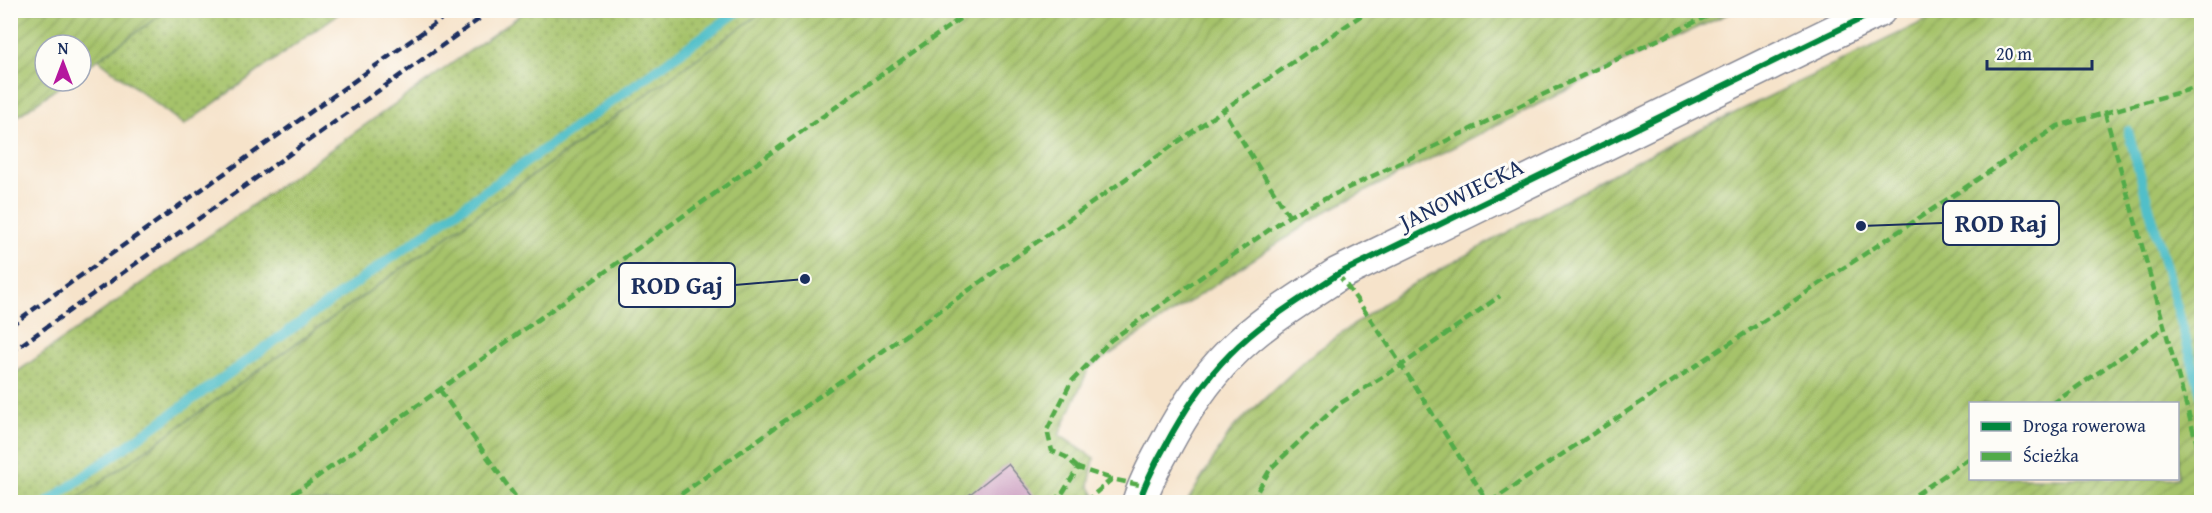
<svg xmlns="http://www.w3.org/2000/svg" width="2212" height="513" font-family="'Gentium Book Plus',serif">
<style>
.grass{fill:url(#grass-dots);stroke:#607964;stroke-width:1.5}
.garden{fill:url(#garden-furrows);stroke:#607964;stroke-width:1.5;fill-rule:evenodd}
.lines{fill:none;stroke-linecap:round;stroke-linejoin:round}
.stream{stroke:#51bfc9;stroke-width:10}
.building{fill:#cb9cc0}
.minor-casing{stroke:#888994;stroke-width:36}
.minor{stroke:#fff;stroke-width:33}
.rail{stroke:#1b2f5e;stroke-width:4.5;stroke-dasharray:9 4.5;stroke-linecap:butt}
.quiet{stroke:#52ab49;stroke-width:4.5;stroke-dasharray:9 4.5;stroke-linecap:butt}
.cycleway-casing{stroke:#fdfcf7;stroke-width:10}
.cycleway{stroke:#00873e;stroke-width:6}
.labels{text-anchor:middle;dominant-baseline:central;stroke-width:6;stroke-linejoin:round;paint-order:stroke}
.street-label{font-size:24px;fill:#1b2f5e;stroke:#fdfcf7}
.leader{fill:none;stroke:#1b2f5e;stroke-width:2}
.callout-dot{fill:#1b2f5e;stroke:#fdfcf7;stroke-width:2}
.callout{fill:#fdfcf7;stroke:#1b2f5e;stroke-width:2}
.callout-label{font-size:26px;text-anchor:middle;font-weight:bold;fill:#1b2f5e}
</style>
<defs>
<pattern id="grass-dots" width="8" height="8" patternUnits="userSpaceOnUse" patternTransform="scale(1.5)"><rect width="8" height="8" fill="#a6c36a"/><path d="M2 2h.1M6 6h.1" fill="none" stroke="#869f5a" stroke-width="1.8" stroke-linecap="round"/></pattern>
<pattern id="garden-furrows" width="10" height="10" patternUnits="userSpaceOnUse" patternTransform="scale(1.5)"><rect width="10" height="10" fill="#a6c36a"/><path d="M-1 1l2-2M0 10L10 0M9 11l2-2" fill="none" stroke="#869f5a"/></pattern>
</defs>
<rect width="100%" height="100%" fill="#fdfcf7"/>
<filter id="ink" filterUnits="userSpaceOnUse"><feTurbulence type="fractalNoise" baseFrequency=".0167" numOctaves="2"/><feDisplacementMap in="SourceGraphic" scale="12" xChannelSelector="R" yChannelSelector="G"/><feConvolveMatrix kernelMatrix="1 2 1 2 8 2 1 2 1" color-interpolation-filters="sRGB"/></filter>
<filter id="wash" filterUnits="userSpaceOnUse"><feTurbulence type="fractalNoise" baseFrequency=".008" numOctaves="4" result="noise"/><feDisplacementMap in="SourceGraphic" scale="24" xChannelSelector="R" yChannelSelector="G"/><feGaussianBlur stdDeviation="1.35" result="paint"/><feColorMatrix in="noise" values="0 0 0 0 0 0 0 0 0 0 0 0 0 0 0 0 0 1.4 0 .05"/><feComposite in="paint" operator="in"/></filter>
<g filter="url(#wash)">
<rect width="100%" height="100%" fill="#f6e3ca"/>
<!-- grass -->
<path class="grass" d="M166,11h176l-158,114 -86,-66z
M526,11h238l-691,491h-62l-1,-125z"/>
<!-- garden -->
<path class="garden" d="M11,10h155v1l-85,60v-26h-36v36h22l-56,40z
M1947,10l254,1v491h-1014l45,-73 78,-73 91,-65 237,-131zM1970,404h208v74h-208z
M764,11h970l-111,51 -295,148 -239,158 -30,67 35,23 -5,27 9,17h-1025z"/>
<g class="lines">
<!-- stream -->
<path class="stream" d="M2128,131l74,266
M48,502l692,-492"/>
</g>
<g id="blocks">
<!-- building -->
<path class="building" d="M1008,464l31,38h-79z"/>
</g>
</g>
<g filter="url(#ink)">
<use href="#blocks" fill-opacity="0" stroke="#888994" stroke-width="1.5"/>
<g class="lines">
<!-- minor casing -->
<g class="minor-casing">
<path id="minor" d="M1139,502c6,-19 15,-36 25,-54 18,-34 39,-67 66,-94 31,-32 71,-55 108,-80l541,-264"/>
</g>
<!-- minor -->
<use href="#minor" class="minor"/>
<!-- rail -->
<path class="rail" d="M10,326l444,-316
M10,353l482,-343"/>
<!-- quiet -->
<path class="quiet" d="M2105,113l97,349
M1289,216l-66,-106 146,-100
M1338,274c55,73 101,151 150,228
M440,390l79,112
M2052,404l113,-77
M1078,468l-12,-11 -14,-6 -5,-21 24,-48 40,-42 178,-124 431,-206
M282,502l690,-492
M670,502l553,-392
M1052,502l10,-8 16,-26 34,11
M1085,502l27,-23 32,7
M1251,502l20,-34 68,-64 63,-39 98,-69
M1490,502l568,-376 144,-40
M1905,502l65,-44"/>
<!-- cycleway casing -->
<g class="cycleway-casing">
<path id="cycleway" d="M1139,502c6,-19 15,-36 25,-54 18,-34 39,-67 66,-94 31,-32 71,-55 108,-80l541,-264"/>
</g>
<!-- cycleway -->
<use href="#cycleway" class="cycleway"/>
</g>
</g>
<g class="labels">
<!-- street labels -->
<g class="street-label">
<text transform="translate(1461 194) rotate(-26)">JANOWIECKA</text>
</g>
</g>
<!-- callouts -->
<path class="leader" d="M1861 226L1943 223M805 279L735 285"/>
<g class="callout-dot">
<circle cx="1861" cy="226" r="6"/>
<circle cx="805" cy="279" r="6"/>
</g>
<g class="callout">
<rect x="1943" y="201" width="116" height="44" rx="6"/>
<rect x="619" y="263" width="116" height="44" rx="6"/>
</g>
<g class="callout-label">
<text x="2001" y="232">ROD Raj</text>
<text x="677" y="294">ROD Gaj</text>
</g>
<!-- margin -->
<rect width="2212" height="513" fill="none" stroke="#fdfcf7" stroke-width="36"/>
<!-- legend -->
<rect x="1969" y="402" width="210" height="78" fill="#fdfcf7" stroke="#a3aaba" stroke-width="1.5"/>
<rect x="1981" y="422" width="30" height="9" fill="#00873e" stroke="#a3aaba" stroke-width="1.5"/>
<text x="2023" y="432" font-size="18" fill="#1b2f5e">Droga rowerowa</text>
<rect x="1981" y="452" width="30" height="9" fill="#52ab49" stroke="#a3aaba" stroke-width="1.5"/>
<text x="2023" y="462" font-size="18" fill="#1b2f5e">Ścieżka</text>
<!-- north arrow -->
<g transform="translate(63 63)"><circle r="28" fill="#fdfcf7" stroke="#a3aaba" stroke-width="1.5"/>
<path d="M0-4.5L10 22L0 15L-10 22Z" fill="#b5179e"/>
<text y="-9" font-size="16" font-weight="bold" text-anchor="middle" fill="#1b2f5e">N</text>
</g>
<!-- scale -->
<path d="M1987 60v9h105v-9" fill="none" stroke="#1b2f5e" stroke-width="3"/>
<text x="1996" y="60" font-size="18" fill="#1b2f5e" stroke="#fdfcf7" stroke-width="4.5" paint-order="stroke">20 m</text>
</svg>
